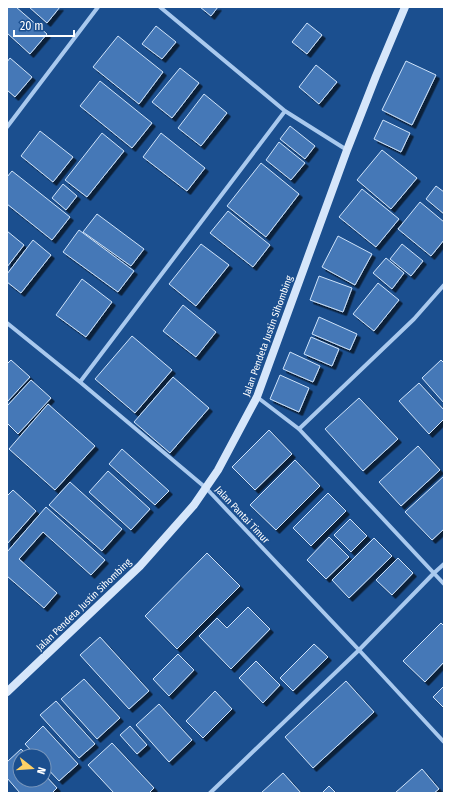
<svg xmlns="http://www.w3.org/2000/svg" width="451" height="800" font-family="'Fira Sans Condensed',sans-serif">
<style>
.building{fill:#4478b7;stroke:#cfe3fa;filter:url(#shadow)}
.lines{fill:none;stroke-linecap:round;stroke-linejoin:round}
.street{stroke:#a9c9ee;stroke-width:4}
.secondary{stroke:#d6e6fa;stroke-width:8}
.labels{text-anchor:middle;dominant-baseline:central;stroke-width:3;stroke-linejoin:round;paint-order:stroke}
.street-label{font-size:10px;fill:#fff;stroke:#1b4f8f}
</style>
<defs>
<filter id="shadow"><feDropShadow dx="3.5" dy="3.5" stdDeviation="0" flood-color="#0009"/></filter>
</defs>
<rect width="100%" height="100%" fill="#1b4f8f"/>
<!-- building -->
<path class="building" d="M7,7h9l31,27 -17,20 -23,-21z
M29,7h31l-13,16z
M200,7h18l-7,9z
M307,23l15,12 -15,19 -15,-12z
M156,26l20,16 -14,17 -20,-15z
M118,36l45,36 -24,32 -46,-37z
M10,58l22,19 -17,20 -8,-7v-28z
M406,61l30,14 -24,50 -30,-15z
M316,65l21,17 -18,22 -20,-17z
M180,68l19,15 -27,35 -20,-16z
M100,81l52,42 -20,25 -52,-42z
M204,94l23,19 -26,33 -23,-18z
M383,120l27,13 -9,19 -27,-13z
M290,126l25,20 -10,13 -25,-20z
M40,131l33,26 -20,25 -32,-26z
M102,133l22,18 -37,46 -22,-17z
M161,133l44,35 -18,23 -44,-34z
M279,142l26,21 -14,17 -25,-20z
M382,150l35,28 -26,31 -34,-29z
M261,163l38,31 -33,43 -39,-31z
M12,171l58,46 -18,23 -45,-36v-27z
M63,184l14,12 -11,14 -14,-12z
M436,186l8,6v22l-18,-15z
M362,189l37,30 -23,28 -37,-30z
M420,202l24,20v18l-13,16 -33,-27z
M228,211l42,34 -17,22 -43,-34z
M97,214l47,35 -13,17 -48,-34z
M79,230l55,41 -16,21 -55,-40z
M7,231l17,14 -17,22z
M338,236l34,18 -17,31 -33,-18z
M33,240l18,15 -30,38 -14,-11v-8z
M201,244l28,21 -33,41 -27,-22z
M402,244l21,17 -12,15 -21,-17z
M386,258l18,15 -12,16 -19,-16z
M319,276l33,12 -9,24 -33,-12z
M82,279l30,23 -26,35 -30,-22z
M378,283l21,17 -25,31 -21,-17z
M183,305l33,27 -20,25 -33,-26z
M319,317l38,17 -7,16 -38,-16z
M132,336l40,34 -37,43 -40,-34z
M311,337l28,12 -7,17 -28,-12z
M290,352l30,14 -7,16 -30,-13z
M11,360l19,17 -23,25v-38z
M441,360l3,3v40l-22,-25z
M280,375l29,13 -10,24 -29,-13z
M173,377l36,31 -39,45 -36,-31z
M31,380l20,18 -33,36 -11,-11v-17z
M419,383l25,27v9l-15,15 -30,-33z
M359,398l39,41 -35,32 -38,-42z
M48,404l47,42 -40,44 -46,-41z
M269,430l23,24 -37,36 -23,-23z
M418,446l22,24 -39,36 -22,-24z
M122,449l47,42 -14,14 -46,-41z
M295,460l25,26 -44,44 -26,-25z
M108,471l42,38 -19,21 -42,-38z
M444,476v53l-12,11 -27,-28z
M70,482l52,47 -20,22 -53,-46z
M13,490l23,21 -29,33v-48z
M328,493l18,18 -35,35 -18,-18z
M46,507l59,53 -14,15 -48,-43 -24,27 38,34 -13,15 -37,-32v-24z
M350,519l17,17 -16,16 -17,-17z
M329,537l20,20 -23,22 -19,-19z
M374,538l18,18 -43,42 -17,-18z
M207,553l33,33 -63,63 -32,-33z
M398,558l15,15 -21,22 -16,-15z
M248,607l22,22 -39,40 -32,-33 18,-18 10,10z
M441,623l3,3v36l-19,20 -22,-21z
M100,637l49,54 -20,18 -49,-54z
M314,644l14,13 -35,34 -13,-13z
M178,654l16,16 -25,26 -16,-17z
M256,661l24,24 -17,18 -24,-25z
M84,679l36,39 -23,21 -36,-40z
M346,681l28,31 -61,56 -28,-31z
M444,686v22l-11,-11z
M215,691l17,18 -29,29 -17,-17z
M56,701l39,43 -16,14 -39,-43z
M159,704l33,36 -23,22 -33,-37z
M43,726l35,38 -19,17 -15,-16v-9h-8l-11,-12z
M130,726l17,19 -10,9 -17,-19z
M112,743l42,45 -5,5h-35l-26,-28z
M21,749l7,7h-8v24h24v-6l13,14 -5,5h-32l-13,-15v-16z
M422,769l17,20 -5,4h-39z
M283,773l18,20h-40z
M329,786l7,7h-14z"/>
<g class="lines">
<!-- street -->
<path class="street" d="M160,7l125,104 62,39
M7,127l91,-120
M7,323l73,59 126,106 153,162 85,92
M80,382l205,-271
M257,397l42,32 145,155
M299,429l115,-110 30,-34
M210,793l149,-143 75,-77 10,-9"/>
<!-- secondary -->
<path class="secondary" d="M7,692l133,-126 54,-61 24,-35 39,-73 90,-247 29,-74 29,-69"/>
</g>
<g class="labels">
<!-- street labels -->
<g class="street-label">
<text transform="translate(268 336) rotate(-70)">Jalan Pendeta Justin Sihombing</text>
<text transform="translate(242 515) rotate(47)">Jalan Pantai Timur</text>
<text transform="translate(84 605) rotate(-44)">Jalan Pendeta Justin Sihombing</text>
</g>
</g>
<!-- border -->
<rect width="451" height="800" fill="none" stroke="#ffffff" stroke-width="16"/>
<!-- north arrow -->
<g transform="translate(32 768) rotate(107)"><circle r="19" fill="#1b4f8f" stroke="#7695bc"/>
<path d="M0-3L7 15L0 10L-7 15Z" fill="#ffd166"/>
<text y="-6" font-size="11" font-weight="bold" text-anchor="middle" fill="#ffffff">N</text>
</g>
<!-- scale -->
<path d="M14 30v6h60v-6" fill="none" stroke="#ffffff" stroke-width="2"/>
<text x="20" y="30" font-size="12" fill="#ffffff" stroke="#1b4f8f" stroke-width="3" paint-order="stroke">20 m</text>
</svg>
